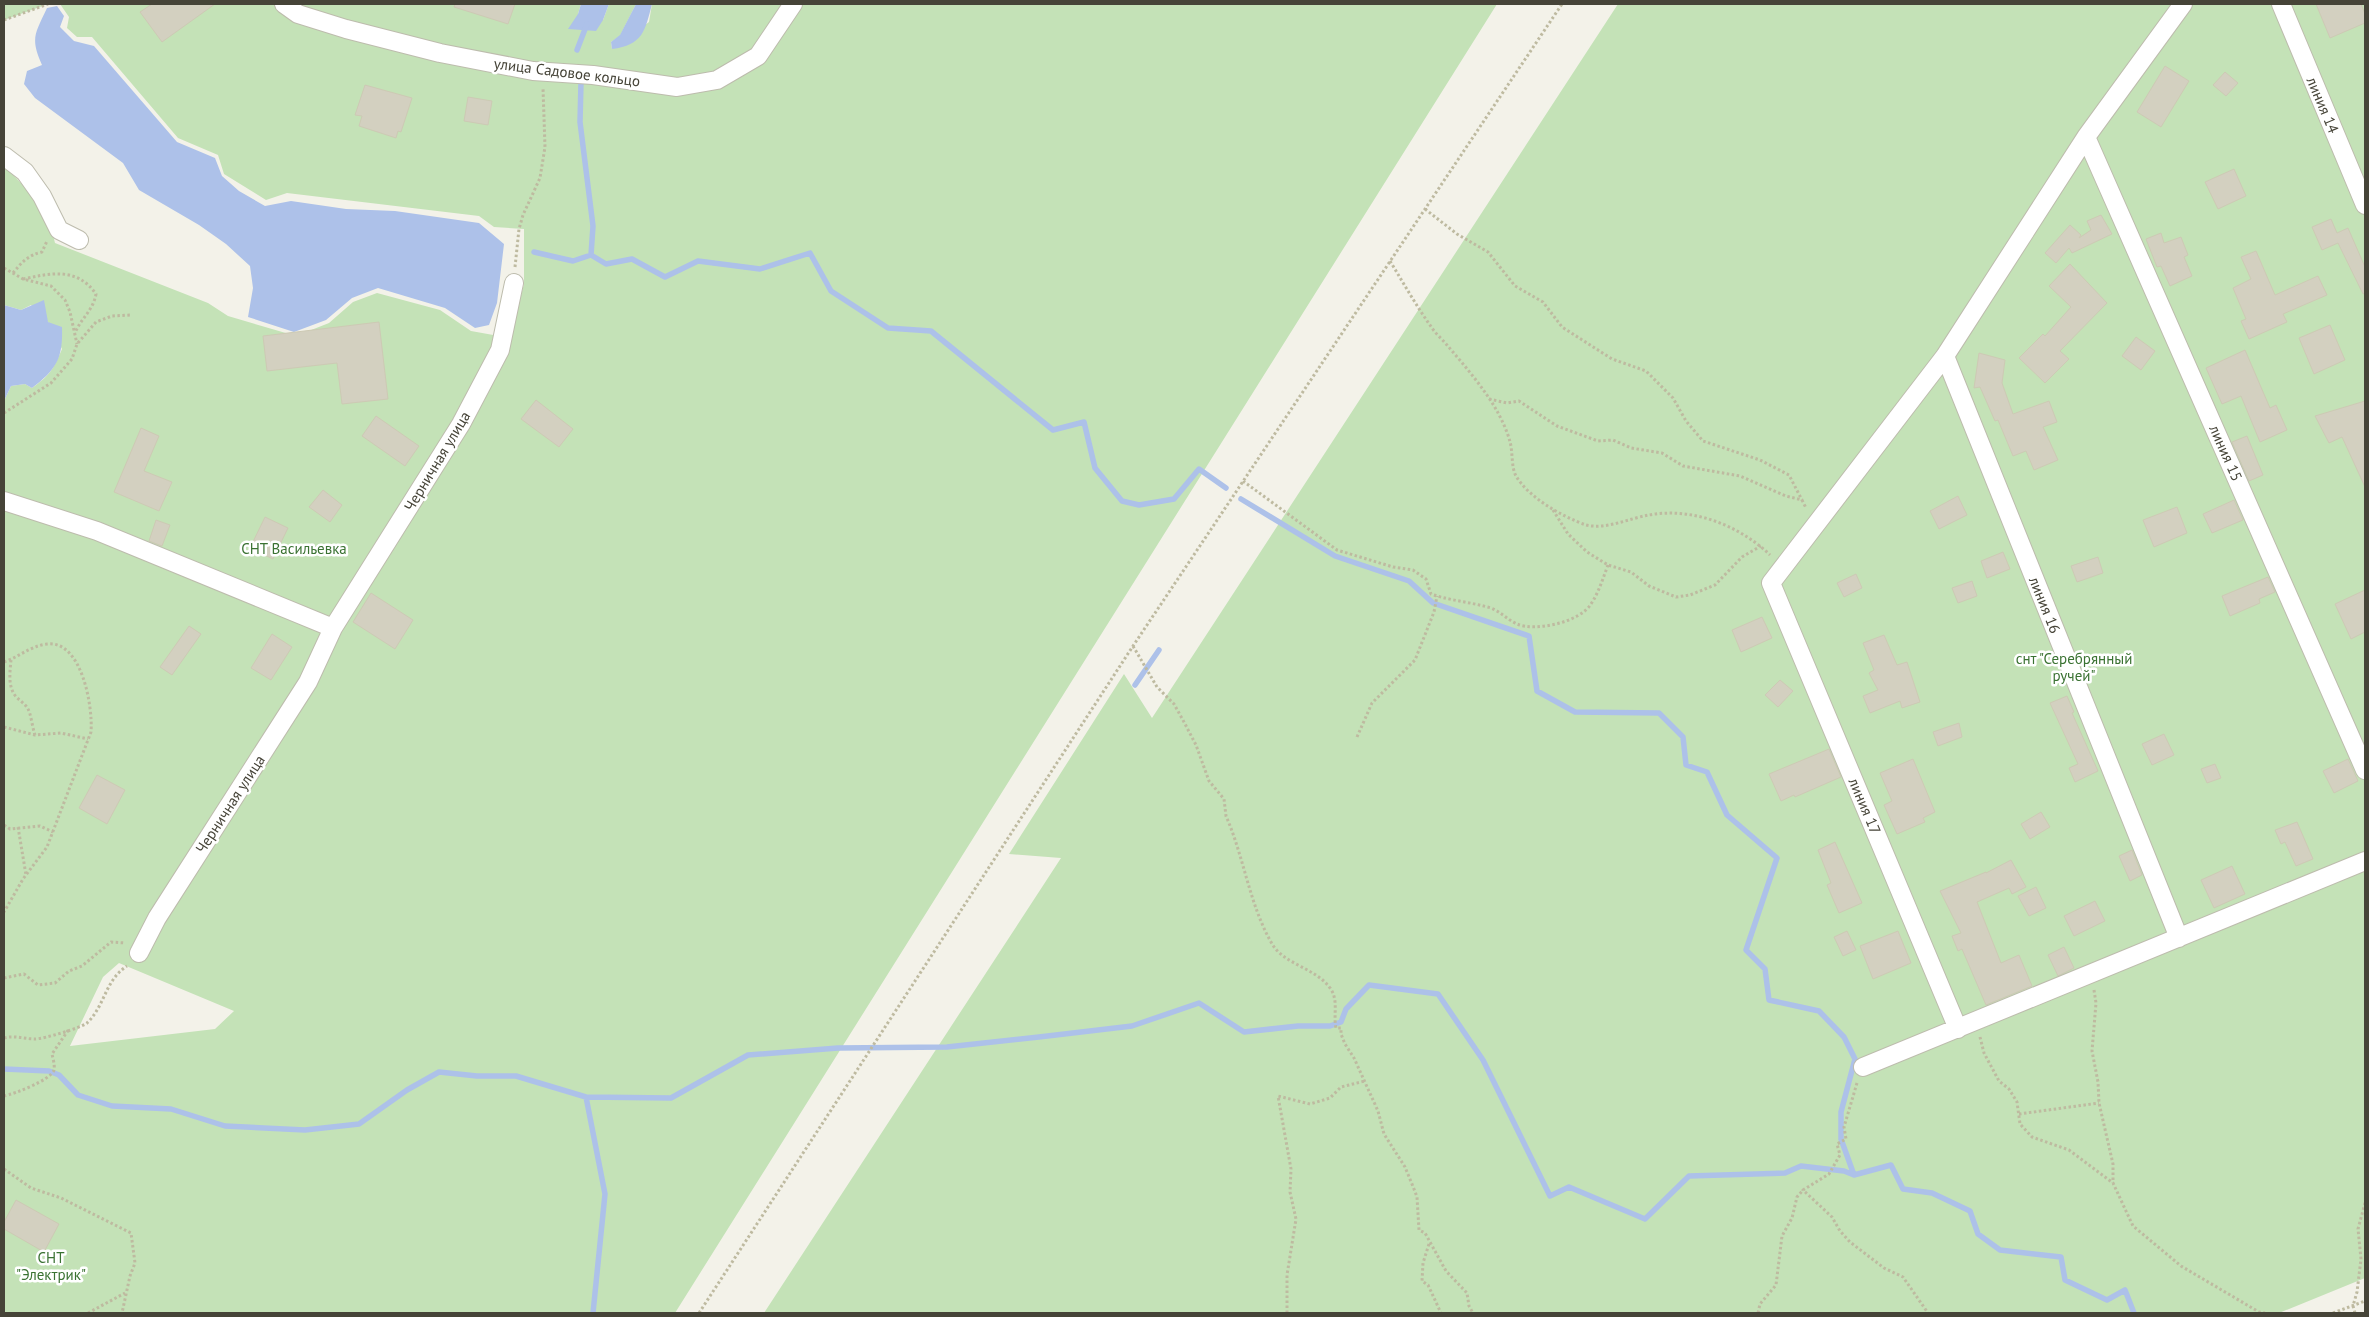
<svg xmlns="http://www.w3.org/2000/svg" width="2369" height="1317" font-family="'PT Sans',sans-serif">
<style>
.green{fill:#c4e2b7;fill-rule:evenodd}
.water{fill:#adc1e9}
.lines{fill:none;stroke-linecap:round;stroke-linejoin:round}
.stream{stroke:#adc1e9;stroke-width:5.5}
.building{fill:#d3d0c0;stroke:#cdcab4}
.minor-casing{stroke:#bdbcad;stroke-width:20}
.path{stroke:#bebaa0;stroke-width:3;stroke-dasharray:2.5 2.5;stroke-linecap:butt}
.minor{stroke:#fff;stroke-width:18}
.labels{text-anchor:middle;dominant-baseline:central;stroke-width:5;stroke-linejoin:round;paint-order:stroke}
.street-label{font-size:15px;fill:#464438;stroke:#fff}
.park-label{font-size:15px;fill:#3a7232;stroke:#fff}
</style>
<rect width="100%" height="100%" fill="#f3f2e9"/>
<!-- green -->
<path class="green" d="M4,4h44l-44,16z
M60,4h521l-3,10 25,6 6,-16h27l-16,32 -9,6 1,7 37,-27 3,-18h845l-822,1309h-671v-912l7,-15 14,-2 7,4c18,-13 21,-18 30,-39l-14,-27 -17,-17 -10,5 -17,-5v-140l43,46 8,32 153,60 20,13 68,20 33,-13 24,-21 24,-9 63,17 31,21 39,7 14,-54v-55l-30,-2 -15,-11 -192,-23 -21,7 -42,-26 -6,-19 -40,-17 -86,-101h-15l-10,-9 2,-11zM119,963l115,48 -19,18 -145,17 33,-69z
M1618,4h747v1274l-86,35h-1515l297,-455 -52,-4 115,-180 28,44z"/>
<!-- water -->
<path class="water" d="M581,4h28l-6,16 -7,11 -28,-2 10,-15z
M636,4h16c-7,27 -9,41 -40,45l-1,-7 9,-7z
M57,6l7,10 -4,11 14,14 20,5 83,96 38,16 7,18 17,15 26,15 26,-5 55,8 49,2 84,12 25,21 -7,59 -8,22 -14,3 -30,-20 -67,-20 -26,10 -26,22 -32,12 -46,-15 5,-29 -3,-22 -24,-22 -27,-19 -60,-35 -16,-27 -88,-65 -11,-14 3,-13 15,-6c-12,-27 -7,-31 5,-57z
M44,300l4,22 14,5c1,31 -5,42 -30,61l-7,-4 -14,2 -7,15v-96l17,5z"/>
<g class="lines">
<!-- stream -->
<path class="stream" d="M577,50l10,-26
M581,82l-1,40 13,104 -2,29
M534,252l39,9 18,-6
M591,255l15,9 26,-5 33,18 33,-16 62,8 50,-16 21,38 57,37 43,3 122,99 31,-8 11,46 27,33 17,4 35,-6 25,-30 27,19
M1241,499l94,57 74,25 24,22 96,33 8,55 38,21 84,1 24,24 3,28 21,7 20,43 50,43 -31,92 19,19 4,31 50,11 25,26 11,22 -14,53v27l13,36
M1135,685l24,-35
M4,1069l45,2 10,4 19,20 34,11 59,3 54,17 80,4 54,-6 48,-34 32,-18 38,4h39l70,21 85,1 77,-43 90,-7 109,-1 92,-10 93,-11 67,-23 45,29 54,-6h32l11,-4 5,-13 23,-24 69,9 45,66 67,136 19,-9 76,32 44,-43 96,-3 16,-7 43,5 10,4 37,-10 12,24 29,4 38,18 8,23 22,16 61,7 4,23 42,20 18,-10 9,23
M586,1097l19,97 -12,119"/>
</g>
<!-- building -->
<path class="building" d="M152,4h63l-53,38 -22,-30z
M455,4h60l-7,20 -54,-17z
M2316,4h45l4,10v9l-35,15z
M2165,66l24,15 -28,46 -24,-15z
M2225,72l13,11 -12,13 -13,-11z
M365,85l47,13 -11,34 -3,-1 -2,7 -37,-12 3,-10 -7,-1z
M468,97l24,4 -4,24 -24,-4z
M2234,169l12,27 -28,13 -13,-27z
M2101,215l11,19 -40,19 -3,-5 -13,15 -11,-10 25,-28 11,10 -2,3 12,-8 -4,-9z
M2331,219l6,14 11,-5 17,39v26l-2,1 -25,-51 -16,7 -10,-23z
M2161,233l3,10 17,-6 7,18 -4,2 8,19 -22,10 -9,-20 -4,1 -11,-28z
M2256,251l19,44 43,-19 9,19 -44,19 4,8 -38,17 -8,-18 5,-2 -13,-31 18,-9 -10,-22z
M2070,264l37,39 -47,48 9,8 -24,24 -26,-25 24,-24 2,2 26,-29 -22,-21z
M379,322l9,77 -46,5 -5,-41 -70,8 -4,-35z
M2330,325l15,35 -31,14 -15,-36z
M2136,337l19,14 -14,19 -19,-14z
M2245,350l25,58 6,-3 11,25 -27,12 -19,-46 -19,8 -16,-36z
M1979,353l26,7 -3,23 11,31 36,-13 8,21 -14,5 15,33 -24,10 -8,-19 -13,5 -15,-36 -3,1 -15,-34 -6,1z
M536,400l37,29 -14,18 -38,-28z
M2365,401v86l-23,-50 -13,6 -14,-27z
M376,416l43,30 -14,20 -43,-30z
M141,428l18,8 -15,35 28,11 -13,29 -45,-19z
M2247,436l16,39 -14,6 -17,-39z
M323,490l19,15 -12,17 -21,-15z
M1958,496l9,19 -28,14 -9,-18z
M2234,500l9,20 -31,13 -9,-19z
M2177,507l10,26 -33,14 -11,-27z
M265,517l23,11 -15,31 -23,-11z
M156,520l14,5 -8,21 -13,-5z
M2003,552l7,17 -23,9 -6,-17z
M2098,557l5,16 -26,9 -6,-16z
M1856,574l6,14 -18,9 -7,-14z
M2268,577l7,15 -16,7 1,4 -30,13 -8,-20z
M1972,581l5,15 -19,7 -6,-15z
M2365,590v42l-14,7 -16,-35z
M371,593l42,27 -18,29 -42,-27z
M1762,617l10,21 -31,14 -9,-22z
M189,626l12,8 -29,41 -12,-8z
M272,634l20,13 -21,33 -20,-12z
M1884,635l13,30 10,-3 13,40 -18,6 -2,-7 -30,12 -7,-17 15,-6 -9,-17 5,-3 -11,-27z
M1780,680l13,11 -15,16 -13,-12z
M2067,696l7,16 -2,1 26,58 -23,11 -6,-14 9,-4 -28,-61z
M1959,723l3,14 -24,9 -5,-14z
M2164,734l10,21 -22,10 -10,-21z
M1829,749l12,28 -46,20 -1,-2 -13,6 -12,-27z
M1913,759l22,53 -12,6 2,4 -28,12 -13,-29 8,-4 -12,-28z
M2348,759l10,22 -24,12 -11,-22z
M2215,764l6,14 -14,5 -6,-14z
M97,775l28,15 -18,34 -28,-16z
M2041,812l9,15 -20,12 -9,-15z
M2297,822l16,37 -17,7 -11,-24 -4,2 -6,-14z
M1835,842l27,61 -23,10 -12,-28 4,-2 -13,-33z
M2132,850l10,25 -12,6 -11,-25z
M2011,860l15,27 -14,7 -3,-6 -32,14 24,61 18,-8 13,31 -46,19 -24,-56 -4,2 -6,-15 9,-3 -21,-42 46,-19v1z
M2232,866l13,28 -31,14 -13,-28z
M2036,887l10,21 -17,8 -11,-20z
M2095,901l10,20 -31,15 -10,-20z
M1847,931l9,19 -13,6 -9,-19z
M1898,931l13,32 -38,16 -13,-33z
M2064,947l10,21 -16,8 -10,-21z
M16,1200l43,24 -15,28 -40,-23v-7z"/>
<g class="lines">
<!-- minor casing -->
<g class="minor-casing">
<path id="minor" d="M284,4l14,10 48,15 94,24 93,18 60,4 84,12 40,-7 41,-24 35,-52
M2281,4l84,201
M2086,137l279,633
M4,156l21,16 17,24 17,34 20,10
M1945,356l234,582
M4,501l93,30 236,97
M139,953l18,-35 151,-236 25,-54 128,-204 39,-74 14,-67
M1958,1029l-187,-446 174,-227 141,-219 97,-133
M1863,1067l502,-206"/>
</g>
<!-- path -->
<path class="path" d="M4,20l44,-16
M1425,209l32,25 31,18 27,34 28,16 19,25 50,32 34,12 27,27 13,23 17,20 57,19 29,15 13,25
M1390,261c14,23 27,46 42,67 4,6 10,11 15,17 17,20 37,43 50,66 5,9 11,22 13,31 3,10 1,25 6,34 13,22 47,41 70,49 20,5 44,-7 63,-10 43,-8 90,10 121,40
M515,267l4,-38 4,-14 17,-37 5,-31 -2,-59
M4,268l19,11 28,7 14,14 5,12 7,32
M13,273c8,-10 15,-18 29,-21l5,-11
M23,279c28,-6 54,-12 73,15 -3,17 -15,24 -21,39
M1489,399l18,4 12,-2 38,25 41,15 15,-1 18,8 31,5 21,13 57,10 46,20 16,4 4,8
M4,413l47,-30 21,-24 5,-15 19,-22 16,-6 18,-1
M1243,481l94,69 56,17 20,3 13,9 5,15c20,7 40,8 60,14 10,4 17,12 26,16 19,8 63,-2 74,-20 8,-12 12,-26 17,-39
M1553,510l15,24 19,18 21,13 23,7 18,14 27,11 14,-2 25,-10 27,-28 19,-11
M1133,646l24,41 17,17 10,18 12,23 13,36 15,18 2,17c18,41 23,87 45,126 12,23 44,25 59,46 9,12 3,27 6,40h5v6l4,10 9,14 24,53 6,23 21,33 9,22 3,8 2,33 6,3 21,38 21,22 2,13 4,7
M11,660c-1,11 -3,24 3,34 4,6 11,9 14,15 3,5 4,17 7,26
M4,662c15,-5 26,-16 43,-18 35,-4 46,63 44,88l-44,115 -24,32 -19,33
M4,727l31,8 26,-2 27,6
M1357,737l15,-34 43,-43 19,-48 3,-16
M4,825l6,4 30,-3 13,6
M18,827l8,48
M4,978l20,-4 14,11 17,-2 14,-12 13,-5 29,-24 14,1
M2094,990l2,13 -4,48 6,31 1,21 14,61v19
M1980,1037l4,16 15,28 10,8 8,13 3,22 12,13 37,13 44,33 20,43 48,40 78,46 6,1
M4,1038c11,-3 20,1 31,1 8,0 46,-11 52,-16 18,-17 18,-43 40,-57
M1857,1083l-13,44 2,12 -9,5 3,11 -11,19 -26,16 29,27 8,14 10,11 34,26 19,9 25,36
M4,1096c10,-2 47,-16 50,-26 1,-5 -1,-11 -2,-16l17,-25
M2019,1114l80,-11
M4,1169l27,19 30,10 70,35 4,30 -5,13 -8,37
M1429,1244l-6,19 -1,18 6,4 13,28
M88,1313l37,-20
M699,1313l434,-667 429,-642
M1287,1313v-38l9,-56 -6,-27 1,-23 -13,-73 32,8 20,-6 11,-11 24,-6
M1758,1313l2,-9 16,-19 6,-49 10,-18 5,-21 6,-7
M2333,1313l32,-12
M2355,1313l-2,-7 4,-14 4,-33 -3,-30 7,-26"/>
<!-- minor -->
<use href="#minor" class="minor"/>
</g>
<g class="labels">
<!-- street labels -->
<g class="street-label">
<text transform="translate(567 72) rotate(7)">улица Садовое кольцо</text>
<text transform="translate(2323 105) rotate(67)">линия 14</text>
<text transform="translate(2226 453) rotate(66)">линия 15</text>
<text transform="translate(437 461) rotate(-59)">Черничная улица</text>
<text transform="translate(2045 605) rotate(68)">линия 16</text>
<text transform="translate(230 804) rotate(-57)">Черничная улица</text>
<text transform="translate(1865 806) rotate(67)">линия 17</text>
</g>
<!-- park labels -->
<g class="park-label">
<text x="294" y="548">СНТ Васильевка</text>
<text x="2074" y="658">снт "Серебрянный<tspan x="2074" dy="17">ручей"</tspan></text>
<text x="51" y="1257">СНТ<tspan x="51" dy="17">"Электрик"</tspan></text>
</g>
</g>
<!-- border -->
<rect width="2369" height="1317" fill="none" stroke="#464438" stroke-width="10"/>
</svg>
